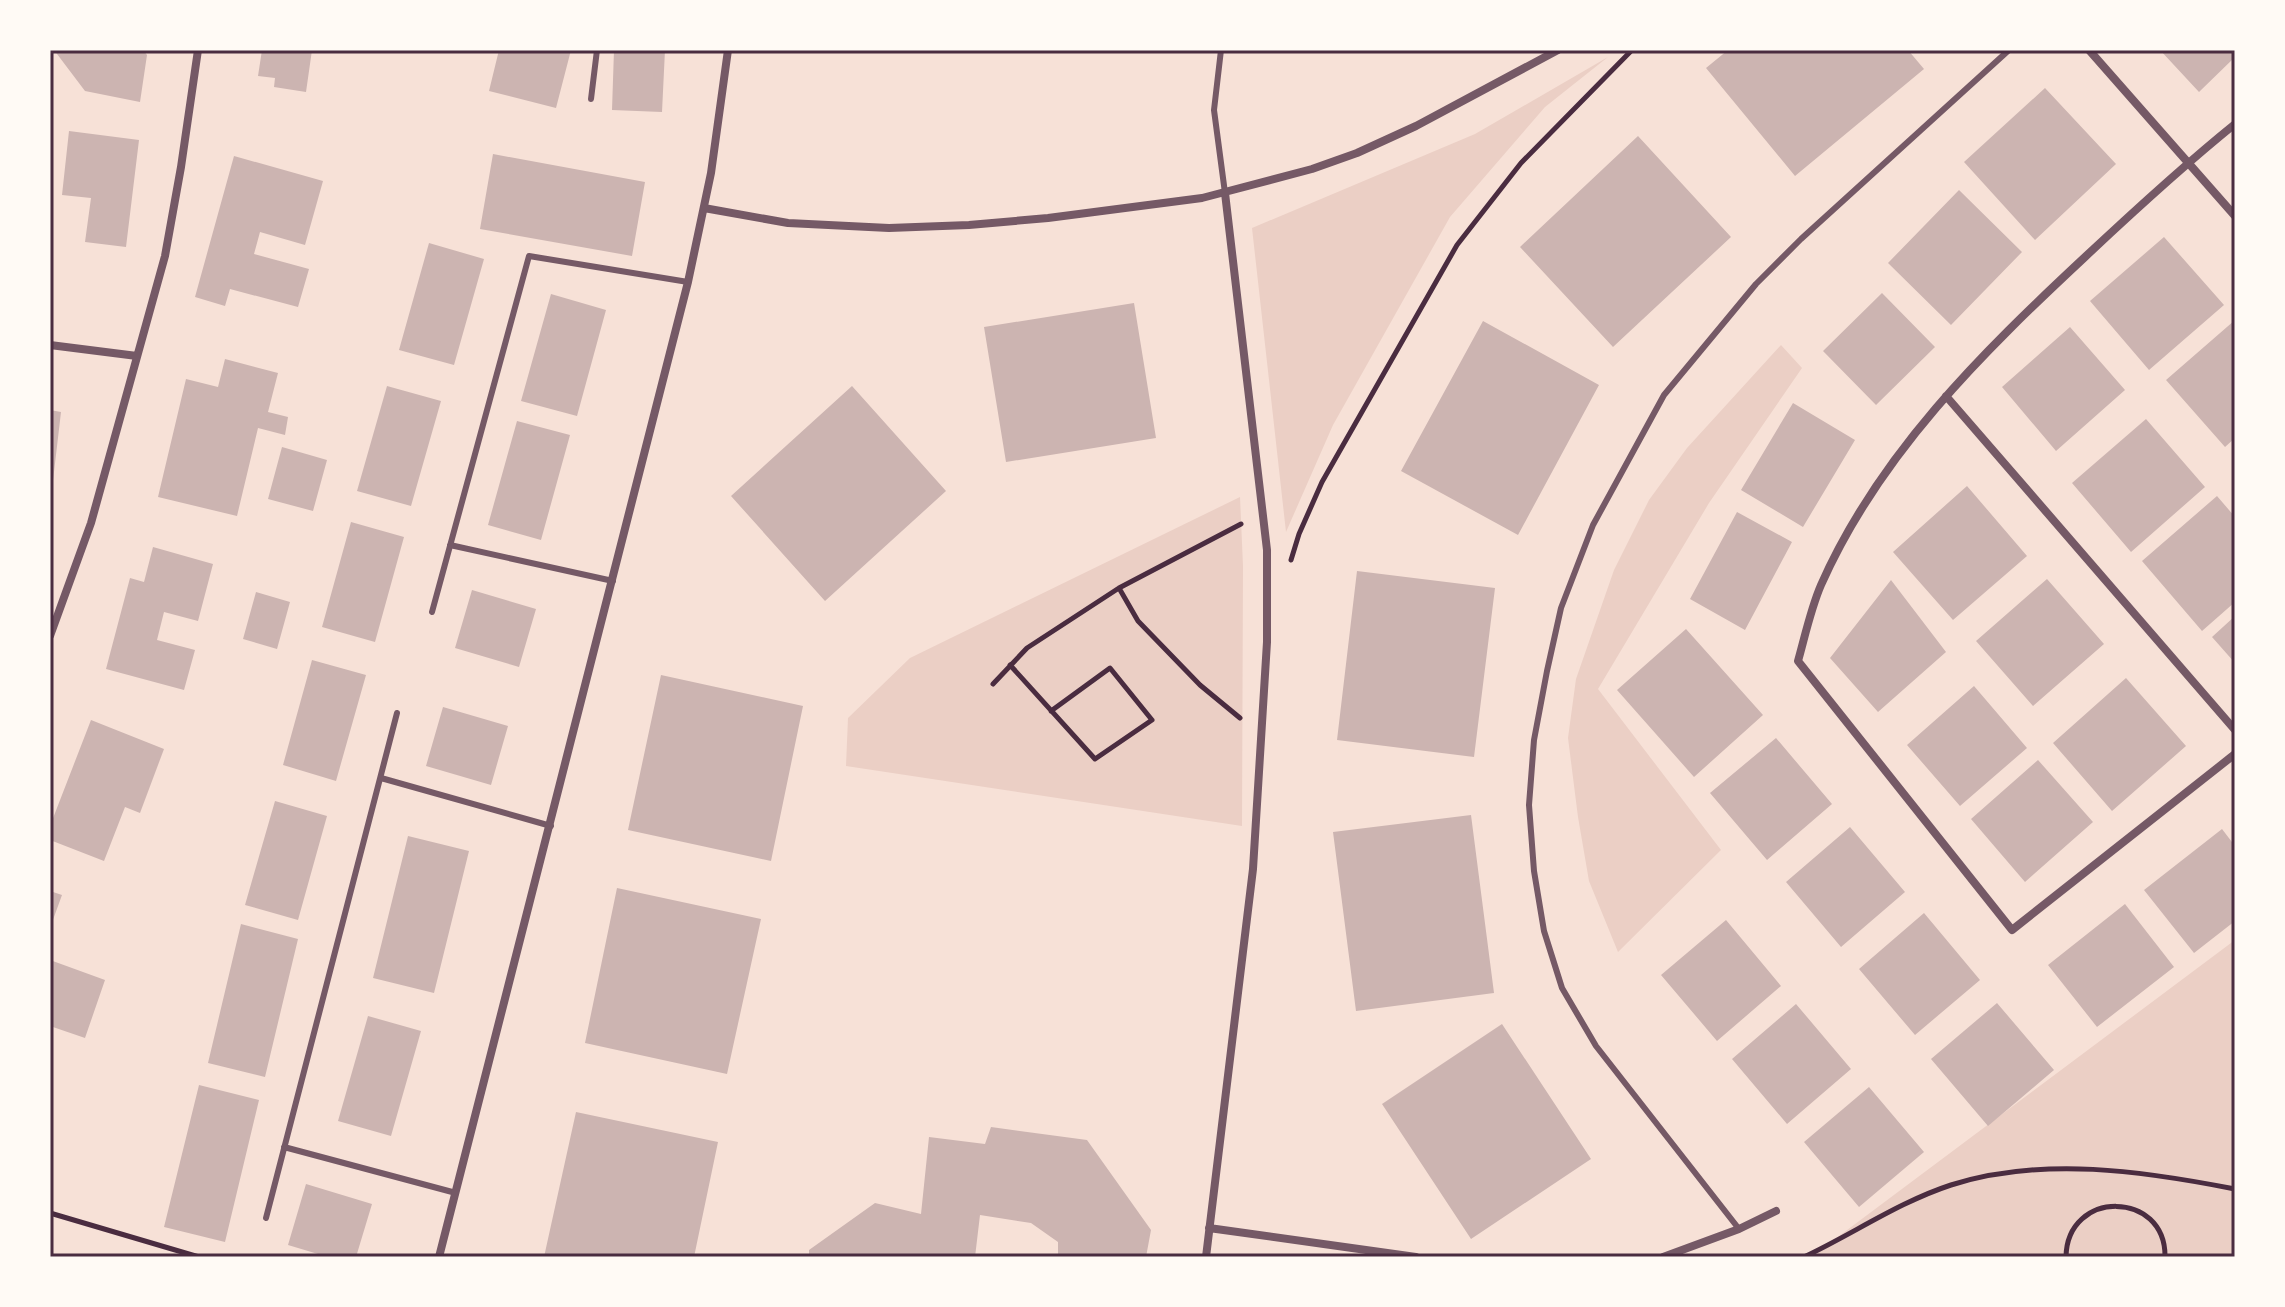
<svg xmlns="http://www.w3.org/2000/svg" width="2285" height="1307" font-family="Barlow,sans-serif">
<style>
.green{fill:#ebcfc5}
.building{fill:#ccb4b1}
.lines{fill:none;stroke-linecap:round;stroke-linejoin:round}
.path{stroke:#4a2c40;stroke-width:5}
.service{stroke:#755966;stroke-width:6}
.minor{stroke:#755966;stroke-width:8}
.neatline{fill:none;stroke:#4a2c40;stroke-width:3}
</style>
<rect width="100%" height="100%" fill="#f7e1d7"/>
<!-- green -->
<path class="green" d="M1608,57l-63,50 -95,110 -117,208 -47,107 -34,-304 223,-94z
M1781,345l21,23 -93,135 -111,186 123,161 -103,102 -29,-71 -11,-64 -10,-79 8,-59 38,-109 35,-70 38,-52z
M1240,497l3,69 -1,260 -396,-60 2,-48 62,-60z
M2235,940v317h-424z"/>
<!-- building -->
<path class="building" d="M54,50h89l4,5 -7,47 -55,-11z
M262,50h50l-6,42 -32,-5 1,-9 -17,-2z
M499,50h72l-15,58 -67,-17z
M614,50h51l-3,62 -50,-2z
M1728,50h180l16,19 -129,107 -89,-108z
M2160,50h75v7l-36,35z
M2045,88l71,76 -81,76 -71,-78z
M69,131l70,9 -13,107 -41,-5 6,-44 -29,-3z
M1638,136l93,101 -118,110 -93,-100z
M493,154l152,28 -13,74 -152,-27z
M234,156l89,25 -18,64 -45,-13 -6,22 55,15 -11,38 -68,-18 -5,17 -30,-9z
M1959,190l63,62 -71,73 -63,-62z
M2164,237l60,68 -75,65 -59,-69z
M429,243l55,16 -30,106 -55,-15z
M1882,293l53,54 -59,58 -53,-54z
M551,294l55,16 -29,106 -56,-15z
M1134,303l22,135 -150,24 -22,-135z
M2235,320v118l-10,9 -59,-67z
M1483,321l116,64 -81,150 -117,-64z
M2070,327l55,63 -69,61 -54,-64z
M225,359l53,14 -10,39 20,5 -3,18 -27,-7 -21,88 -79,-19 28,-118 32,8z
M387,386l54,15 -30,105 -54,-15z
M852,386l94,105 -121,110 -94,-105z
M1793,403l62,37 -52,87 -62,-37z
M50,410l11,2 -9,77h-2z
M2146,419l59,68 -74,65 -59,-69z
M517,421l53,14 -29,105 -53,-15z
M282,447l45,13 -14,51 -45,-12z
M1967,486l60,70 -74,64 -60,-68z
M2217,496l18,21v85l-33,29 -60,-70z
M1737,512l55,30 -47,88 -55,-31z
M351,522l53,15 -29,105 -53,-15z
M153,547l60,17 -15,57 -34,-9 -7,28 38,10 -11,40 -78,-21 24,-91 14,4z
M1357,571l138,17 -21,169 -137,-17z
M2047,579l57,65 -71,62 -57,-65z
M1891,580l55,72 -68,60 -48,-54z
M472,590l64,19 -17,58 -64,-19z
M256,592l34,10 -13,47 -34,-10z
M2235,616v47l-23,-26z
M1686,629l77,86 -69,62 -77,-87z
M312,660l54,15 -30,106 -53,-16z
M661,675l142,31 -32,155 -143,-31z
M2126,678l60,68 -74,65 -59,-68z
M1974,686l53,62 -67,58 -53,-61z
M443,707l65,19 -17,59 -65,-19z
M91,720l73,29 -24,64 -15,-6 -21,54 -54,-21v-14z
M1776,738l56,66 -65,56 -57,-67z
M2038,760l55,62 -68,60 -54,-63z
M275,801l52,15 -29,104 -53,-15z
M1471,815l23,178 -138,18 -23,-179z
M1850,827l55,65 -64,55 -55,-65z
M2222,829l13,17v75l-41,32 -50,-63z
M408,836l61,15 -35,142 -61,-15z
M617,888l144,31 -34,155 -142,-31z
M50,891l12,4 -12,33z
M2125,904l49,63 -77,60 -49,-62z
M1924,913l56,67 -65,55 -56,-66z
M1726,920l55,66 -64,55 -56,-66z
M241,924l57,15 -33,138 -57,-14z
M50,960l55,20 -20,58 -35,-12z
M1997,1003l57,67 -66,56 -57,-67z
M1796,1004l55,65 -64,55 -55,-65z
M368,1016l53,15 -30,105 -53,-15z
M1502,1024l89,135 -120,80 -89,-135z
M199,1085l60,15 -34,142 -61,-15z
M1869,1087l55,65 -65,55 -55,-65z
M576,1112l142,30 -24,115h-150z
M991,1127l96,13 64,90 -5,27h-88v-15l-27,-19 -51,-8 -5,42h-166v-7l66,-47 46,11 8,-77 56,7z
M306,1184l66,20 -16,53h-28l-40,-12z"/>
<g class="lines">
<!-- path -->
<path class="path" d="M1291,560l8,-26 23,-52 135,-237 64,-82 111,-113
M1119,588l19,33 62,64 40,33
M1010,665l85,94 57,-39 -42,-52 -59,43
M993,684l34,-36 92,-60 122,-64
M50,1213l149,44
M1804,1257c49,-23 95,-55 147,-72 92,-29 192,-14 284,4
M2066,1257c1,-68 100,-67 99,0"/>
<!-- service -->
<path class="service" d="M1221,50l-7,60 11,83
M591,99l6,-49
M450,545l163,36
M432,612l97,-356 159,26
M381,778l170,48
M284,1147l172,46
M266,1218l131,-505
M1739,1229l-143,-183 -34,-58 -18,-57 -10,-60 -5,-66 5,-65 13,-69 14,-63 32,-83 71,-130 92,-111 45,-45 208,-189"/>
<!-- minor -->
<path class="minor" d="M2089,50l146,166
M2235,124c-52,42 -101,87 -150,133 -103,96 -206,197 -264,328 -10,23 -16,51 -23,76l214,269 223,-176
M704,208l84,15 101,5 80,-3 79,-7 154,-20 110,-29 45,-16 59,-27 142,-76
M50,345l87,11
M1946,396l289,334
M50,636l41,-113 74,-267 16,-89 17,-117
M1209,1228l207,29
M439,1257l249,-975 23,-109 17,-123
M1206,1257l47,-388 14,-227v-92l-42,-357
M1663,1257l76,-28 37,-18"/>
</g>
<!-- border -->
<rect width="2285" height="1307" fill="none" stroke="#fffaf5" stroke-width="104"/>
<rect x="52" y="52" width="2181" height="1203" class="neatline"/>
</svg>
